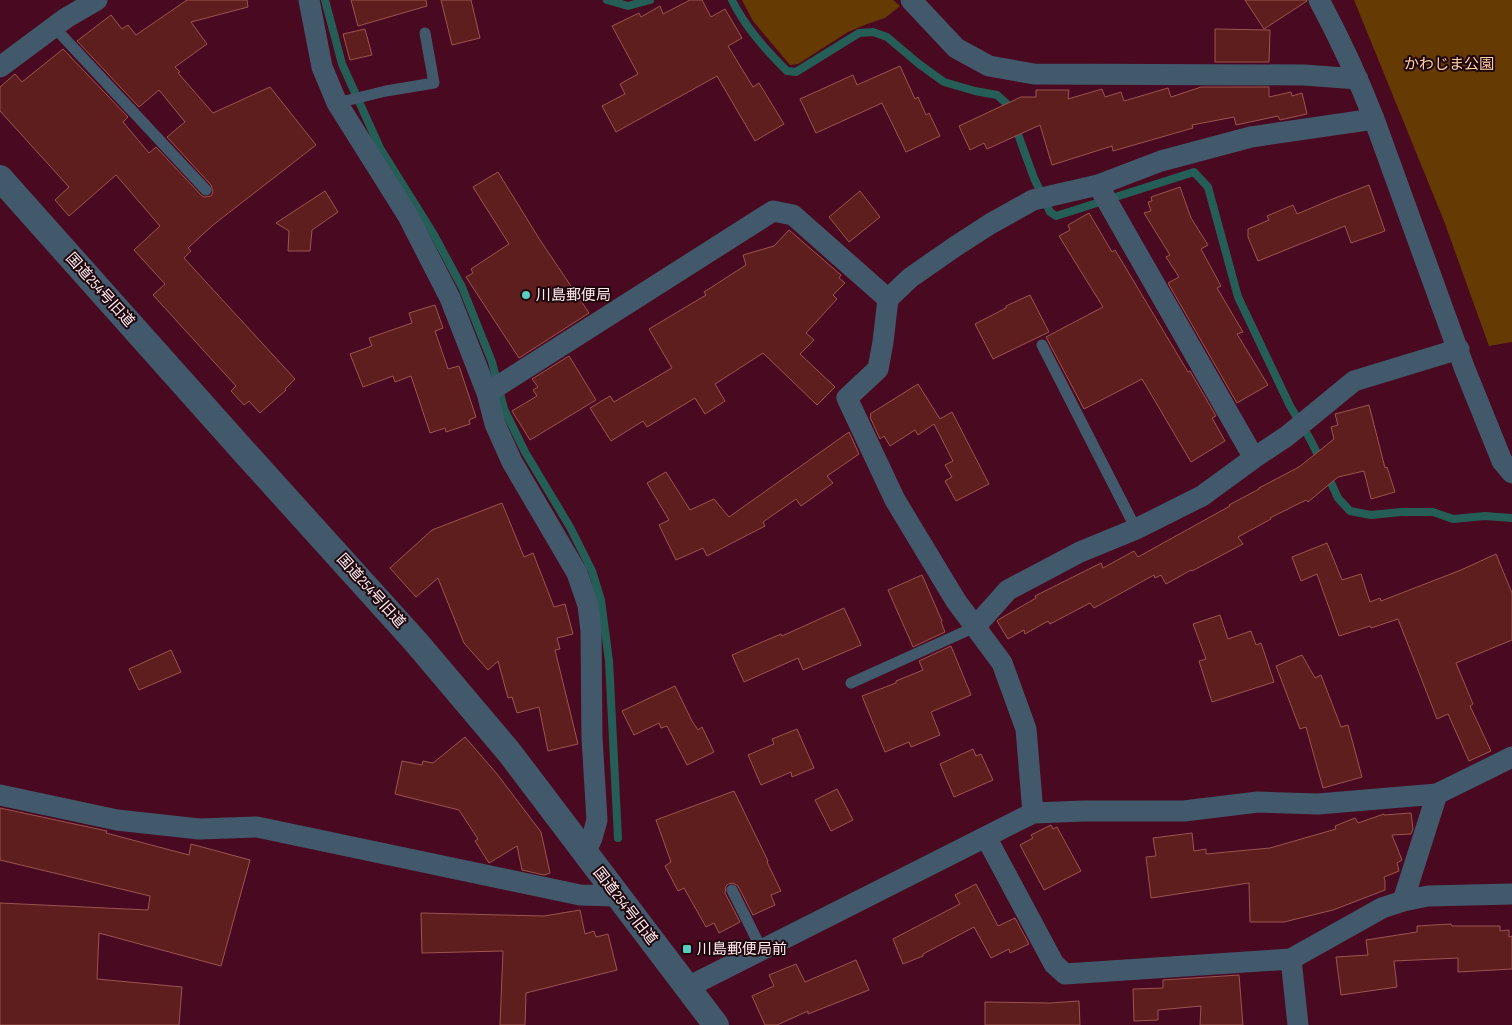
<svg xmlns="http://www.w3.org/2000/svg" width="1512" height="1025" font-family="'Sofia Sans Condensed','Noto Sans JP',sans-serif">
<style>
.green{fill:#653a03}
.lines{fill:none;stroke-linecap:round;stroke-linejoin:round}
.stream{stroke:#255e57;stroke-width:8}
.building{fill:#5e1e1d;stroke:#9b5450}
.service{stroke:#42596c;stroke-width:11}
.minor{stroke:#42596c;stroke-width:21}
.tertiary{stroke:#42596c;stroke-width:26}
.poi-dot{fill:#58cebf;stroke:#1f060d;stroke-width:2}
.labels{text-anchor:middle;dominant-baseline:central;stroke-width:4;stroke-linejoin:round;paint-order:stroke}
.park-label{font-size:15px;fill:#fed2a9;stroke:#1f060d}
.street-label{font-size:15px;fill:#fdecef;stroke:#1f060d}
.poi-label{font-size:15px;fill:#fdecef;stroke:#1f060d;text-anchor:start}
</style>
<rect width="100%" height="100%" fill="#490a21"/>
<!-- green -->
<path class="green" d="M742,0h151l7,6 -15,12 -18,6 -19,8 -50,32 -8,1 -37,-44z
M1354,0h158v342l-23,4 -45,-125z"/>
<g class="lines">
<!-- stream -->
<path class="stream" d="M325,0l17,64 38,84 53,85 29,54 30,75 12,47 21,43 45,75 22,44 9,29 8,61 9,177
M607,0l21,6 22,-6
M732,0c13,27 34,50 55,71l9,1 63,-39 14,-1 14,5 32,27 25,18 31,9 22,4 9,8 4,10
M1015,126l19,52 16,34 6,4 138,-44 14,15 30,110 52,109 20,33 11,22
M1327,474l11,24 12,13 21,4 30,-3h32l20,7 32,-3 27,2"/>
</g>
<!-- building -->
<path class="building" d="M187,0h60l1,7 -57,15 16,22 -32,23 5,5 -2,1 35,40 57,-26 46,58 -103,80 -25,23 3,3 -7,7 111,121 -10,10 1,1 -26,23 -11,-12 -5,4 -13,-14 5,-5 -83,-91 12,-11 -31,-34 26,-24 -44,-51 -47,41 -14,-16 14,-13 -69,-76v-24l15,-13 7,8 41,-33 65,68 -5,5 26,31 7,-6 45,48 3,2 7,-1 2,-4 -2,-7 -44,-48 18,-15 -26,-32 -20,17 -62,-66 34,-26 11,14 6,-4 8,10z
M351,0h75l1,6 -69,20z
M441,0h30l9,38 -28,7z
M690,0h12l9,17 14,-8 17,29 -14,8 25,41 6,-4 25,41 -29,17 -38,-65 -101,56 -14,-26 23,-12 -5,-10 18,-10 -26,-48 27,-13 2,4 19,-11 3,8z
M1245,0h62v1l-43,28z
M365,29l7,26 -22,5 -7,-26z
M1215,29l55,1 -1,32h-54z
M900,66l15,33 3,-2 8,18 3,-2 11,23 -34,16 -24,-49 -66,30 -16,-34 53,-24 4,10z
M1201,87h68v10l22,-5 1,4 10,-3 5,21 -27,6 -2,-4 -42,9 -2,-8 -42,8 1,3 -80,23 -1,-5 -60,19 -12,-40 -53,24 -3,-6 -14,7 -11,-24 62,-29h15v-7h33l-1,9 34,-10 3,8 16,-5 3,9 44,-13 3,9z
M498,172l42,68 49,73 -70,45 -53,-81 7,-4 -2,-4 38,-25 -36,-57z
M1369,185l16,46 -34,12 -6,-17 -87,35 -10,-24v-8l21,-9 -2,-4 26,-11 4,9 38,-16z
M1180,187l11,31 17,27 -7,4 20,37 -4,2 26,44 -6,2 31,51 -31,18 -69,-120 11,-6 -13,-20 4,-2 -26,-42 7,-2 -3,-9 4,-1 -1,-4z
M325,191l13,21 -26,18 -2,21h-22l1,-20 -13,-8z
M860,191l20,26 -31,25 -20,-25z
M1089,213l23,39 3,-2 73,122 2,-1 26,45 -4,2 13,23 -34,21 -49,-83 -58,30 -38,-72 57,-30 -44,-71 11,-6 -2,-5z
M789,230l52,45 -2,3 6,5 -12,12 4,4 -31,34 8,7 -14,14 35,33 -18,18 -54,-52 -48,31 10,17 -20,13 -10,-16 -48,29 -4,-6 -32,20 -21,-33 20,-12 4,6 58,-34 -23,-39 57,-34 -2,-3 42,-27 -3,-10 31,-9z
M1030,295l19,37 -56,27 -18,-35 31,-16v-2z
M435,305l8,23 -8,3 13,38 11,-3 17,51 -7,3 1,4 -24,8 -1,-4 -15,5 -19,-57 -16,6 -2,-6 -30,11 -13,-33 22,-8 -3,-8 43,-15 -3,-10z
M569,356l27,44 -66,40 -18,-29 25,-15 -4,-6 5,-3 -6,-8z
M918,384l22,35 12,-7 37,72 -33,17 -11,-20 7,-4 -7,-12 8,-4 -19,-37 -16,11 -3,-5 -25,16 -6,-10 -4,3 -10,-22 1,-1 -1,-2z
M1369,405l16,63 2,-1 8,25 -24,7 -7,-28 -26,6 -30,25 -2,-2 -36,18 1,1 -33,18 5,7 -51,27 -1,-1 -25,14 -5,-9 -6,3 -1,-3 -60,33 -4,-5 -40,21 -2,-3 -23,13 -1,-4 -16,9 -11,-18 1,-1 38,-22 -1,-2 66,-33 2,5 31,-17 4,6 92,-51 -1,-1 30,-16v-1l40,-21 35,-28 -3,-12 7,-2 -3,-11z
M849,432l10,22 -32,22 6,7 -32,23 -5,-7 -33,23 2,4 -58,30 -4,-8 -27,12 -17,-35 10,-5 -22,-37 19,-11 24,38 24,-11 15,18z
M502,503l22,54 9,-4 21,54 11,-3 8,30 -16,4 3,11 -5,1 23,94 -30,7 -9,-44 -22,6 -5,-16 -4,1 -10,-37 -10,9 -24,-27 -26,-65 -22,19 -26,-29 42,-38z
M1327,543l15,37 19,-6 9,28 10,-4 1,3 80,-31 35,-16 16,39v47l-56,23 17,41 -3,2 21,45 -22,10 -21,-47 -11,5 -39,-100 -27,9 -1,-2 -31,10 -22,-62 -16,7 -9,-24z
M922,575l20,46 -1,1 4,10 -32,15 -25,-57z
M844,608l17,37 -58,25 -5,-12 -54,24 -12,-27 49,-21 1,2z
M1220,615l8,24 23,-8 5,14 5,-2 13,39 -62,20 -13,-41 7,-2 -13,-35z
M951,646l20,49 -40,17 9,23 -29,12 -2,-5 -24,10 -23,-56 34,-13v-2l27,-11 -4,-9z
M171,650l10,22 -42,18 -10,-21z
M1302,655l13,23 6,-3 20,52 7,-2 14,52 -39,11 -17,-61 -6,2 -24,-63z
M675,686l17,35 6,9 4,-3 12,25 -27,13 -20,-39 -6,2 -2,-5 -25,12 -12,-24z
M797,729l17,39 -22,9 -1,-5 -30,13 -13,-30 26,-11 -2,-5z
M465,737l32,37 44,58 9,41 -6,2 -22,-5 -5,-24 -28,17 -14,-22 3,-2 -19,-29 -64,-16 7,-33 20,4 1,-4 10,2z
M973,749l3,7 5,-2 12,26 -39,17 -14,-33z
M837,789l16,31 -22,11 -16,-31z
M734,791l34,70 -1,1 14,29 -10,4 4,10 -22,10 -15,-29 -5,-3 -5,1 -2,2 -1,7 15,29 -21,11 -5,-10 -8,4 -22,-39 -6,3 -13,-25 6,-4 -15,-42z
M0,808l107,23 -1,2 83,22 2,-11 59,16 -29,106 -122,-33 -2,46 85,8 -3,38h-179v-122l148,7 2,-14 -150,-36z
M1411,813l2,16 -2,5 -19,1 10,25 -5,3 2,8 -15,6 1,4v9l-52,20 -49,12h-34l-1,-39 -98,15 -5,-41 10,-1 -3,-18 39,-5 2,18 12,-2v5l64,-6 66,-19 -1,-3 20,-8 3,5 26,-9v1z
M1051,825l2,4 4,-2 24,44 -37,19 -24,-45 13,-7 -2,-3z
M976,884l22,42 17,-8 14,26 -19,9 -1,-4 -18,9 -17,-31 -51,27v2l-20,8 -10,-25 67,-35 -5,-9z
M580,910l5,24 9,-3 2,6 12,-3 9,36 -91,23 -1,32h-25l3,-74 -81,2 -1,-40 123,3z
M1451,924l1,2h48v5l9,-1v7l3,-1v33l-54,3v-14l-64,3 3,26 -56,8 -5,-38 32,-2 -2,-15 51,-8v-6z
M856,960l13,30 -61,24v-3l-31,14h-12l-13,-29 22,-10 -5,-11 27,-11 9,18z
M1239,975l4,50h-43l1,-19 -43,4v10l-24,1 -1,-32 30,-1v-8z
M1079,1001l1,24h-95v-23l65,1z"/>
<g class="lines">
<!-- service -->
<path class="service" d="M54,27l152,163
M337,103l49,-12 48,-8 -9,-50
M1042,345l94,184
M851,683l124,-56
M732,890l30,60"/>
<!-- minor -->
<path class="minor" d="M309,0l13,67 15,36 71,113 42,82 37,95 8,31 17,38 65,111 11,32 3,26 1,107 5,82 -5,18 -7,15
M911,0l45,48 33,18 45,8 270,1 54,4
M1319,0c21,39 39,78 55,119l90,248 38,94 10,12
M0,67l66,-49 31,-18
M1098,185l156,273
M487,393l286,-182 20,4 95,84
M975,627l33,-37 72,-38 56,-23 66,-33 52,-38 33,-22 67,-55 105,-32
M0,795l117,25 82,9 58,-2 323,68 37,1
M1033,813l-7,-84 -24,-66 -46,-62 -61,-101 -48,-102 31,-29 5,-27 5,-43 22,-21 46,-32 34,-22 43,-24 65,-15 63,-24 90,-24 123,-18
M986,837l68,127 11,10 226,-15 91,-51 21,-7 25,-5 84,-2
M1403,901l34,-107
M1291,959l7,66
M688,987l345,-174 51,-2h100l74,-9 60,2 119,-10 75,-37"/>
<!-- tertiary -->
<path class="tertiary" d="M0,178l248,278 168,186 93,110 207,273"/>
</g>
<!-- markers -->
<g class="poi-dot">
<circle cx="526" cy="295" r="5"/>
<rect x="682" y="944" width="10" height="10" rx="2.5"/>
</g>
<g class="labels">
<!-- park labels -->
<g class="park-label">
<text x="1449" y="64">かわじま公園</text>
</g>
<!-- street labels -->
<g class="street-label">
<text transform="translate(100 290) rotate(48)">国道254号旧道</text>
<text transform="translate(371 591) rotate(48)">国道254号旧道</text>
<text transform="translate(625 906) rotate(52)">国道254号旧道</text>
</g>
<!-- poi labels -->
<g class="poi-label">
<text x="536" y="295">川島郵便局</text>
<text x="697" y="949">川島郵便局前</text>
</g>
</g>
</svg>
